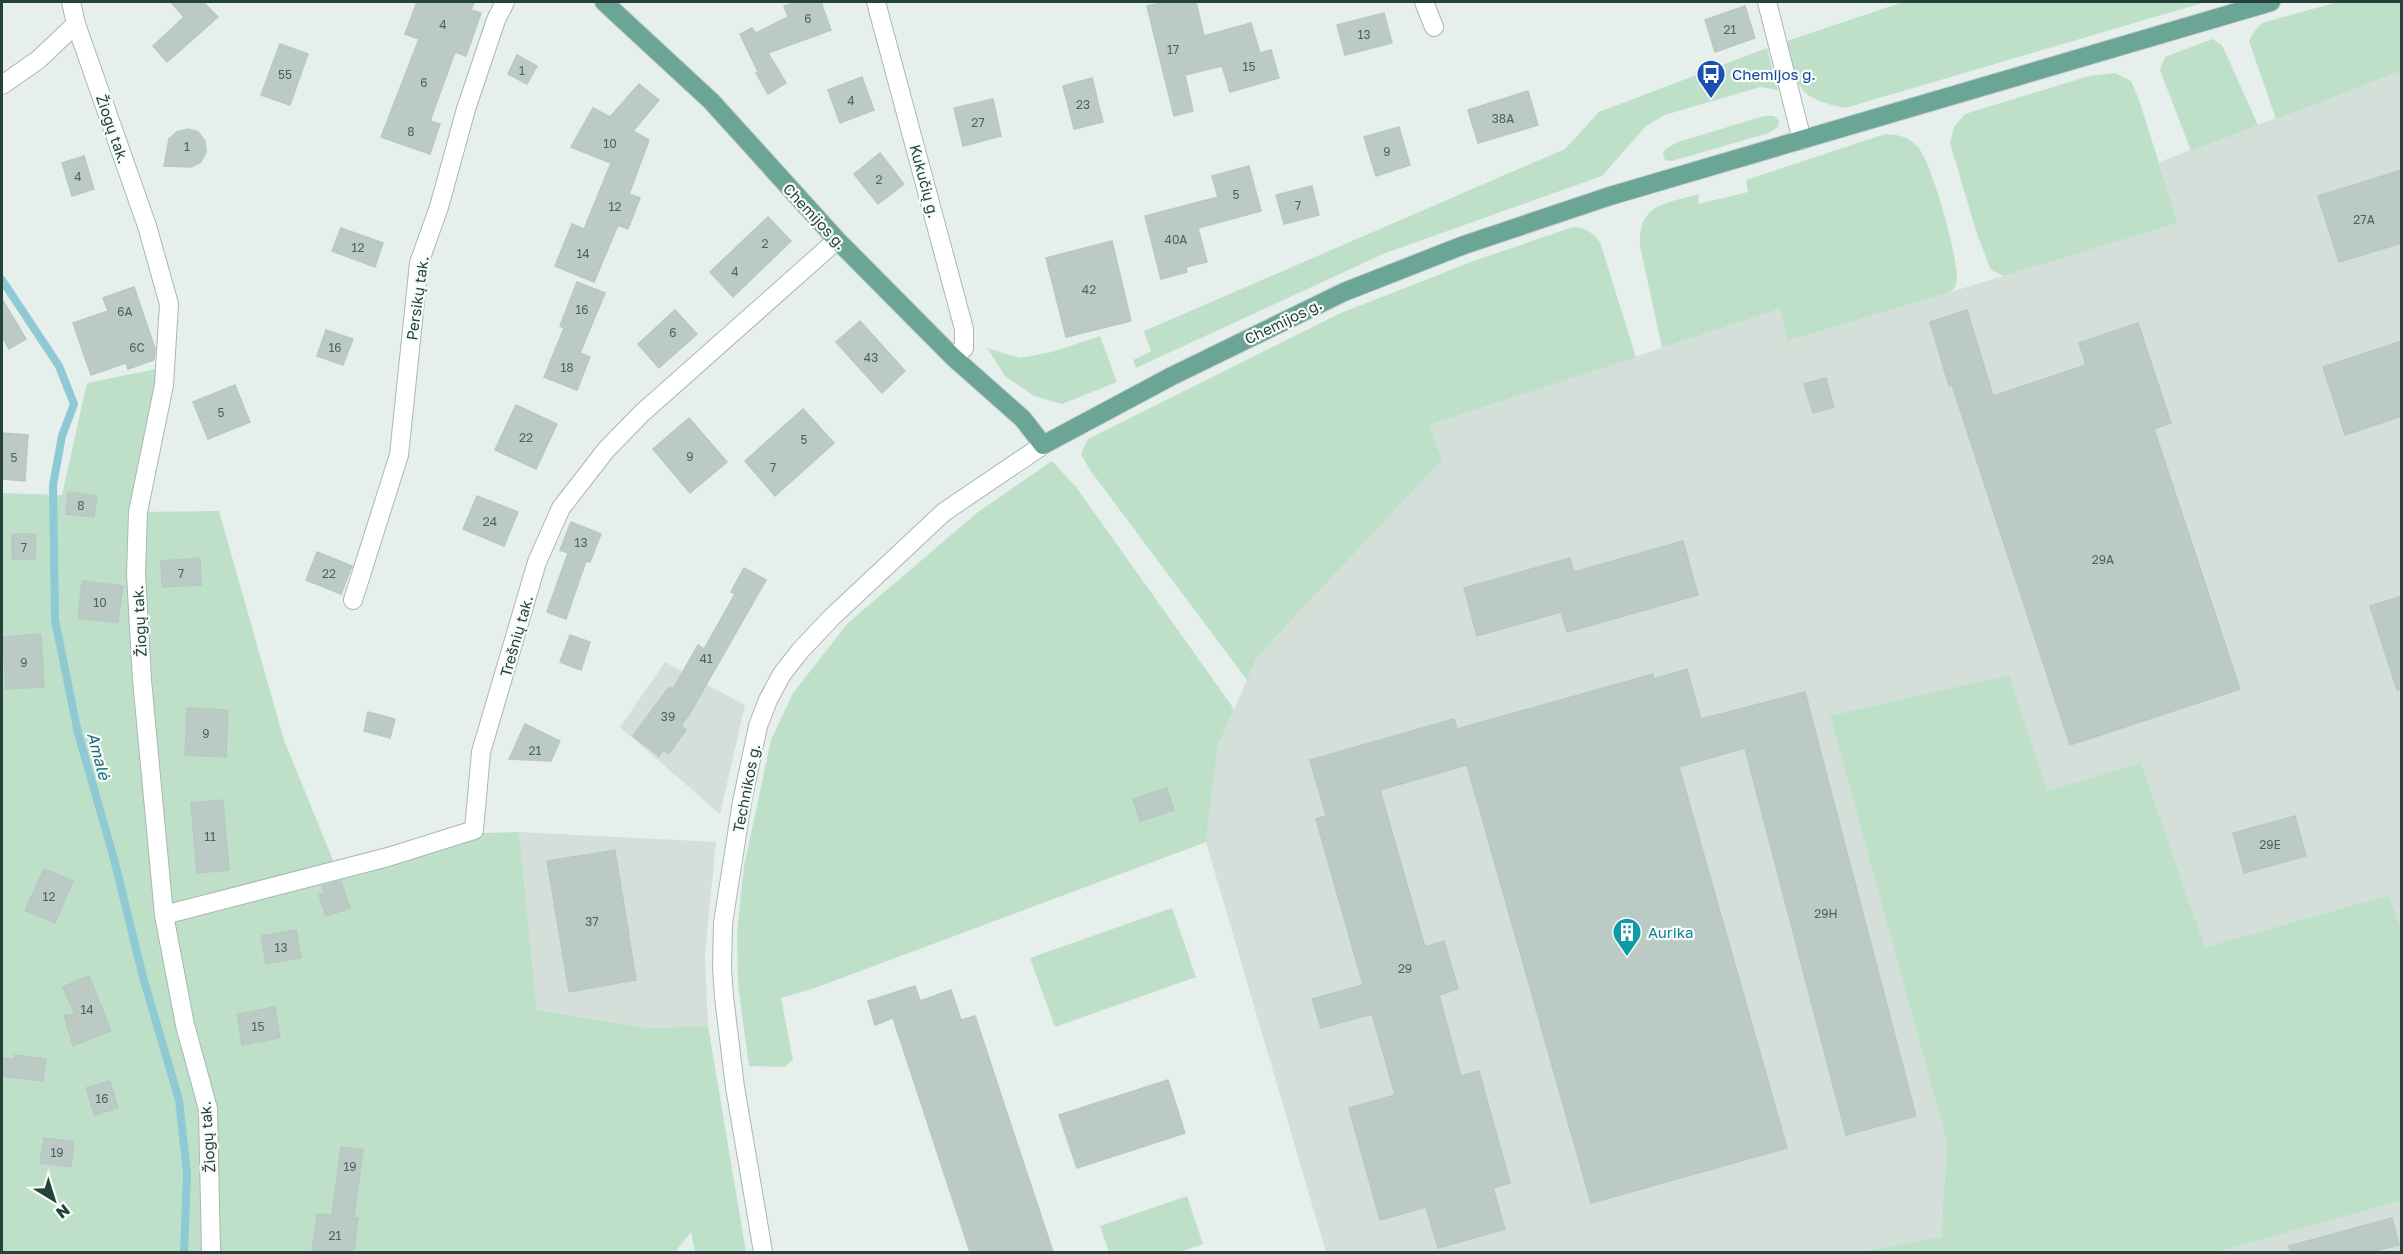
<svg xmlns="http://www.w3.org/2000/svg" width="2403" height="1254" font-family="'Golos Text',sans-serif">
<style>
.built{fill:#d4dfda}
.green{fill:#bfe0c8}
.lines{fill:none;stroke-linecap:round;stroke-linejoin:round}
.stream{stroke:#8ec9d4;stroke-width:8}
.building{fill:#bbcac4;stroke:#b8c9c2;stroke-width:1.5}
.minor-casing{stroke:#a8b8b2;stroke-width:20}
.major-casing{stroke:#c2cac8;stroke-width:20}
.minor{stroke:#fff;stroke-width:18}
.major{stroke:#6aa596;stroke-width:18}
.labels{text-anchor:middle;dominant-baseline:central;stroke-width:4.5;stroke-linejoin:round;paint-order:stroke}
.number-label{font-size:12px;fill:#4a645c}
.transit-label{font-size:15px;fill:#164399;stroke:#f7fbf9;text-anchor:start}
.street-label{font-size:15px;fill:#24423a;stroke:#f7fbf9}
.culture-label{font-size:15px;fill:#0d838f;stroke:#f7fbf9;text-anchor:start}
.water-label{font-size:16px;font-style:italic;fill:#1c6f80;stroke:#f7fbf9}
</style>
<rect width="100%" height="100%" fill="#e6efeb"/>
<!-- built -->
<path class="built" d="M2401,71v861l-12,-37 -184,52 -64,-183 -94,27 -217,-75 117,427 -6,94 -69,13v2h-546l-120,-410 12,-96 39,-89 185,-197 -12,-35 350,-116 9,32 389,-118 -19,-61z
M665,662l80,43 -25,109 -100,-87z
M519,832l197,10 -11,112 3,72 -59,2 -112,-18z
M2401,1201v51h-185z"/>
<!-- green -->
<path class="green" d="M1903,2h303l-361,106c-48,-10 -49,-21 -58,-67z
M2338,2h63v69l-125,48 -27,-78 4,-8 9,-10z
M2212,39l10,6 36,80 -67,26 -31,-81 5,-13z
M1767,48l11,42 -18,-3 -95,28 -19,11 -44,50 -219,78 -247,114 -3,-8 18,-9 -7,-20 421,-182 34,-37z
M2115,73l16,8 8,19 39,123 -174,53 -13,-6 -14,-36 -27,-91 4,-16 11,-13 124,-38z
M1764,116h10l5,5 -1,6 -9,6 -97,28 -7,-1 -2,-6 2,-5 13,-7z
M1885,134c15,1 22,2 33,13 14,16 40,110 39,132 0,5 -3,9 -6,13l-163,49 -8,-32 -118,39 -22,-102c-2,-43 25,-42 59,-52l-1,10 50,-12 -2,-12z
M1573,227c14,1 18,5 27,15l36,115 -206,68 12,35 -185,197 -10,23 -157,-210 -9,-16 7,-15 253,-126 130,-51z
M1100,336l17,46 -55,22 -28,-8 -29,-20 -18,-28 33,10 32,-6z
M166,367l-28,145 81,-1 65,229 53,130 147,-37 35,-1 18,178 112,18 59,-2 38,226h-51l-4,-20 -16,20h-673v-759l60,2 25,-112z
M1052,461l24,26 158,222 -16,37 -12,96 -391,146 -34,10 12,62 -9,7 -35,-1 -11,-81 -1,-53 7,-66 27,-126 22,-47 55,-70 130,-111z
M2009,675l38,116 94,-28 64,184 184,-52 13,37 -1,269 -185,51h-344l-1,-2 70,-13 6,-94 -117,-427z
M1172,908l24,69 -141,50 -25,-69z
M1187,1196l16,48 -24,8h-70l-9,-26z"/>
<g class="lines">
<!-- stream -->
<path class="stream" d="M2,280l57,86 15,38 -12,32 -9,49 2,135 23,113 36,126 29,118 36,123 8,73 -3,79"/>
</g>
<!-- building -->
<path class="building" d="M171,2h32l15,15 -51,45 -14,-16 31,-29z
M417,2h57l-3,8 10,3 -15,43 -11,-4 -25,69 10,3 -10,30 -49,-17 38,-98 -14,-5z
M797,2h24l10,28 -63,23 18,30 -18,11 -12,-21 2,-1 -18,-38 12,-6 4,5 32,-16 -4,-11z
M1165,2h31l8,34 47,-13 9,30 11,-3 8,28 -49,14 -8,-26 -37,9 8,36 -19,5 -27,-110z
M1745,6l10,32 -40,14 -10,-32z
M1384,13l8,30 -47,12 -8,-30z
M280,44l28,10 -18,51 -29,-10z
M517,55l20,11 -10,18 -19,-10z
M862,77l12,33 -34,13 -12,-33z
M1092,78l11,44 -29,7 -11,-43z
M639,84l20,16 -26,31 16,9 -20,54 11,4 -12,31 -10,-4 -24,57 -39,-16 17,-42 12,5 27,-66 -40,-16 22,-39 17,9z
M1528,91l10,34 -60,18 -10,-33z
M993,99l8,37 -38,10 -9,-38z
M1399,127l11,38 -34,11 -12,-39z
M188,129l10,3 7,9 1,11 -5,10 -10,5 -27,-1 5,-27 8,-7z
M880,153l24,31 -26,20 -24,-30z
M84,156l10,33 -22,7 -10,-33z
M1249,166l12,45 -63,17 9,34 -21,5 1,5 -26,7 -16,-63 73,-19 -6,-21z
M2402,170v73l-63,19 -21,-66z
M1312,186l7,29 -35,9 -8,-29z
M768,217l23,24 -58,56 -23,-25z
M341,228l42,15 -8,24 -43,-16z
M1112,241l19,80 -65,16 -20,-79z
M577,282l28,11 -25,60 10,4 -13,33 -33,-13 20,-49 -4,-2z
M134,287l21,61 -1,12 -26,9 -2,-6 -35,12 -18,-52 35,-12 -5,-13z
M2,299l24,40 -17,10 -7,-13z
M675,310l22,24 -38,34 -21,-24z
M1967,310l26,86 93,-31 -7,-22 59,-20 33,100 -17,6 86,260 -170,56 -118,-360 -3,1 -19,-64z
M860,321l45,50 -23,22 -46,-51z
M326,330l27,9 -10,26 -26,-9z
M2402,341v75l-57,19 -22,-68z
M1826,378l8,29 -21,6 -9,-29z
M235,385l15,37 -42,17 -15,-37z
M516,405l41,19 -21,45 -41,-19z
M803,409l31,34 -59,53 -30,-35z
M689,418l38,44 -37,31 -37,-44z
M2,433l26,2 -3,46 -23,-2z
M68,492l29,4 -3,21 -28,-3z
M477,496l41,16 -14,34 -41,-17z
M571,522l30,12 -11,28 -4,-1 -20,58 -19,-7 21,-59 -8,-3z
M12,534h24l-1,25h-23z
M1683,541l15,54 -131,37 -6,-20 -84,24 -13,-48 106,-30 4,14z
M317,552l35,14 -11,28 -35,-14z
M200,558l1,27 -39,2 -1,-26z
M744,568l22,12 -76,133 -9,13 5,4 -17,24 -6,-4 -4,6 -26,-20 36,-49 4,2 25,-44 6,4 31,-55 -4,-2z
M82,581l41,5 -5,37 -40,-5z
M2402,596v93l-5,1 -27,-84z
M41,634l3,53 -38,2 -3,-52z
M570,635l20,7 -9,28 -21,-8z
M1687,669l14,50 104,-27 111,424 -70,19 -101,-387 -66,19 108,381 -196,55 -124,-438 -87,25 45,157 19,-6 14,48 -19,6 22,81 18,-5 31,112 -17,5 12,41 -67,19 -12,-41 -46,13 -31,-112 46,-13 -23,-81 -51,14 -9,-29 51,-14 -47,-166 10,-3 -16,-56 144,-41 3,10 196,-55 1,5z
M187,708l41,2 -2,47 -41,-2z
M368,712l27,7 -5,19 -26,-7z
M525,724l35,17 -9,20 -42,-2z
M1167,788l7,22 -34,11 -7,-22z
M223,800l6,70 -32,3 -6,-70z
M2295,816l11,40 -62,17 -11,-40z
M615,850l21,130 -67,12 -22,-131z
M44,869l29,12 -18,42 -30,-13z
M341,881l9,27 -24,8 -7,-21 6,-2 -3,-7z
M296,930l5,28 -35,6 -5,-28z
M89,976l22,55 -38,15 -9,-31h11l-12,-28z
M915,986l5,15 31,-11 10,30 14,-4 78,236h-83l-77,-234 -18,7 -7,-24z
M275,1007l5,31 -38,7 -5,-31z
M15,1055l31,4 -3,22 -41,-5v-18l13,1z
M1168,1080l17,53 -108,35 -18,-53z
M110,1081l8,27 -24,7 -8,-27z
M44,1138l30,4 -3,25 -31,-4z
M341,1147l22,3 -9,68h4l-4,34h-42l5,-38 15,1z
M2392,1218l7,27 -28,7h-81l-1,-6z"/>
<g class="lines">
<!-- minor casing -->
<g class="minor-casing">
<path id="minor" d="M71,2l5,22 71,202 22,78 -5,81 -26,127 -2,62 6,106 22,235 21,110 23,84 3,143
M876,2l88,327v19l-11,9
M1424,2l10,25
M1767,2l35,138
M2,85l36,-25 38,-36
M353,600l46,-145 20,-192 20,-56 27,-98 30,-89 9,-18
M164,915l224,-58 86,-27 7,-78 56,-190 24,-54 45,-58 36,-37 195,-173
M763,1252l-28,-165 -11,-90 -2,-29 1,-45 19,-121 16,-76 10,-26 14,-26 18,-23 31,-33 113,-106 99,-67"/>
</g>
<!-- major casing -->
<g class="major-casing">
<path id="major" d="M604,2l107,99 126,139 116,117 70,62 20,26 129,-69 172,-84 120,-47 146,-49 661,-194"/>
</g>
<!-- minor -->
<use href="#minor" class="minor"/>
<!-- major -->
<use href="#major" class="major"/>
</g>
<!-- icons -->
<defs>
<g id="bus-pin" transform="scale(1.5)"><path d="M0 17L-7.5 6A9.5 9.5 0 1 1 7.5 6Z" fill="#1a4fb4" stroke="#f7fbf9"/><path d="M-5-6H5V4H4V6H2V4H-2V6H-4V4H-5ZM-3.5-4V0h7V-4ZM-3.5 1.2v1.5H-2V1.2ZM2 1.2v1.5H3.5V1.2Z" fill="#fff"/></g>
<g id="building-pin" transform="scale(1.5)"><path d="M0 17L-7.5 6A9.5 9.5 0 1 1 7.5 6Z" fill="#0f9aa8" stroke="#f7fbf9"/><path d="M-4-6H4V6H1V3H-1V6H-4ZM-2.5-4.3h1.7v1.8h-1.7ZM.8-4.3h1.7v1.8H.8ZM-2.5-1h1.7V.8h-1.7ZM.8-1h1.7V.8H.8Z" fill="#fff"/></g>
</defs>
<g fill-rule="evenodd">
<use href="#bus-pin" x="1711" y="74"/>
<use href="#building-pin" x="1627" y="932"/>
</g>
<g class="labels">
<!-- number labels -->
<g class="number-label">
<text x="808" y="18">6</text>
<text x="443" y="24">4</text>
<text x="1730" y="29">21</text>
<text x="1364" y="34">13</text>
<text x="1173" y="49">17</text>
<text x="1249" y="66">15</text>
<text x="522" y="70">1</text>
<text x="285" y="74">55</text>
<text x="424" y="82">6</text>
<text x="851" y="100">4</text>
<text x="1083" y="104">23</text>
<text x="1503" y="118">38A</text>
<text x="978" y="122">27</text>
<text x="411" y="131">8</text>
<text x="610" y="143">10</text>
<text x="187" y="146">1</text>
<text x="1387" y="151">9</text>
<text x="78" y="176">4</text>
<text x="879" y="179">2</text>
<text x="1236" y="194">5</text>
<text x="1298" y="205">7</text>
<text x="615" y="206">12</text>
<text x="2364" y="219">27A</text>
<text x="1176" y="239">40A</text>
<text x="765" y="243">2</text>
<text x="358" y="247">12</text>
<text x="583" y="253">14</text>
<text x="735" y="271">4</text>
<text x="1089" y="289">42</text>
<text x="582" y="309">16</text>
<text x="125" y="311">6A</text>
<text x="673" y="332">6</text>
<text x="137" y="347">6C</text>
<text x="335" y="347">16</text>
<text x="871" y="357">43</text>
<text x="567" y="367">18</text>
<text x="221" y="412">5</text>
<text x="526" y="437">22</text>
<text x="804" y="439">5</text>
<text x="690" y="456">9</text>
<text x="14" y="457">5</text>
<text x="773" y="467">7</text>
<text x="81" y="505">8</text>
<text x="490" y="521">24</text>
<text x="581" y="542">13</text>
<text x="24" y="547">7</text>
<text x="2103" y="559">29A</text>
<text x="181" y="573">7</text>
<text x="329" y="573">22</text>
<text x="100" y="602">10</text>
<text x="706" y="658">41</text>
<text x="24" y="662">9</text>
<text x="668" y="716">39</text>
<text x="206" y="733">9</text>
<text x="535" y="750">21</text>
<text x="210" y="836">11</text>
<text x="2270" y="844">29E</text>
<text x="49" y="896">12</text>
<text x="1826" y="913">29H</text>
<text x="592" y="921">37</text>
<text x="281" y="947">13</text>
<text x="1405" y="968">29</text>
<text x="87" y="1009">14</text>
<text x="258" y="1026">15</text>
<text x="102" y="1098">16</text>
<text x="57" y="1152">19</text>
<text x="350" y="1166">19</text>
<text x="335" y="1235">21</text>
</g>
<!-- transit labels -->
<g class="transit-label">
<text x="1732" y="74">Chemijos g.</text>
</g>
<!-- street labels -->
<g class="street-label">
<text transform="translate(113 129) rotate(71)">Žiogų tak.</text>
<text transform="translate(925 181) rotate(75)">Kukučių g.</text>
<text transform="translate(815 216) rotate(47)">Chemijos g.</text>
<text transform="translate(417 298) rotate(-82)">Persikų tak.</text>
<text transform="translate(1283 321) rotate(-26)">Chemijos g.</text>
<text transform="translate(139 621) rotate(-93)">Žiogų tak.</text>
<text transform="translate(516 636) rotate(-74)">Trešnių tak.</text>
<text transform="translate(746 788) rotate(-79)">Technikos g.</text>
<text transform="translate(207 1137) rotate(-94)">Žiogų tak.</text>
</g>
<!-- culture labels -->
<g class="culture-label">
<text x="1648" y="932">Aurika</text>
</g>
<!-- water labels -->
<g class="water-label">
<text transform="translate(99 756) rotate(75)">Amalė</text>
</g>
</g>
<!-- border -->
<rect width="2403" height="1254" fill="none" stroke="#24423a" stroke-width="6"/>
<!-- north arrow -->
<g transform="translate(54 1200) rotate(142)" stroke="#f7fbf9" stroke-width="4.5" paint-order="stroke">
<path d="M0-4.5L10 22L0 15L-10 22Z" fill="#24423a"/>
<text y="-9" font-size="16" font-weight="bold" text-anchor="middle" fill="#24423a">N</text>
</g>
</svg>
